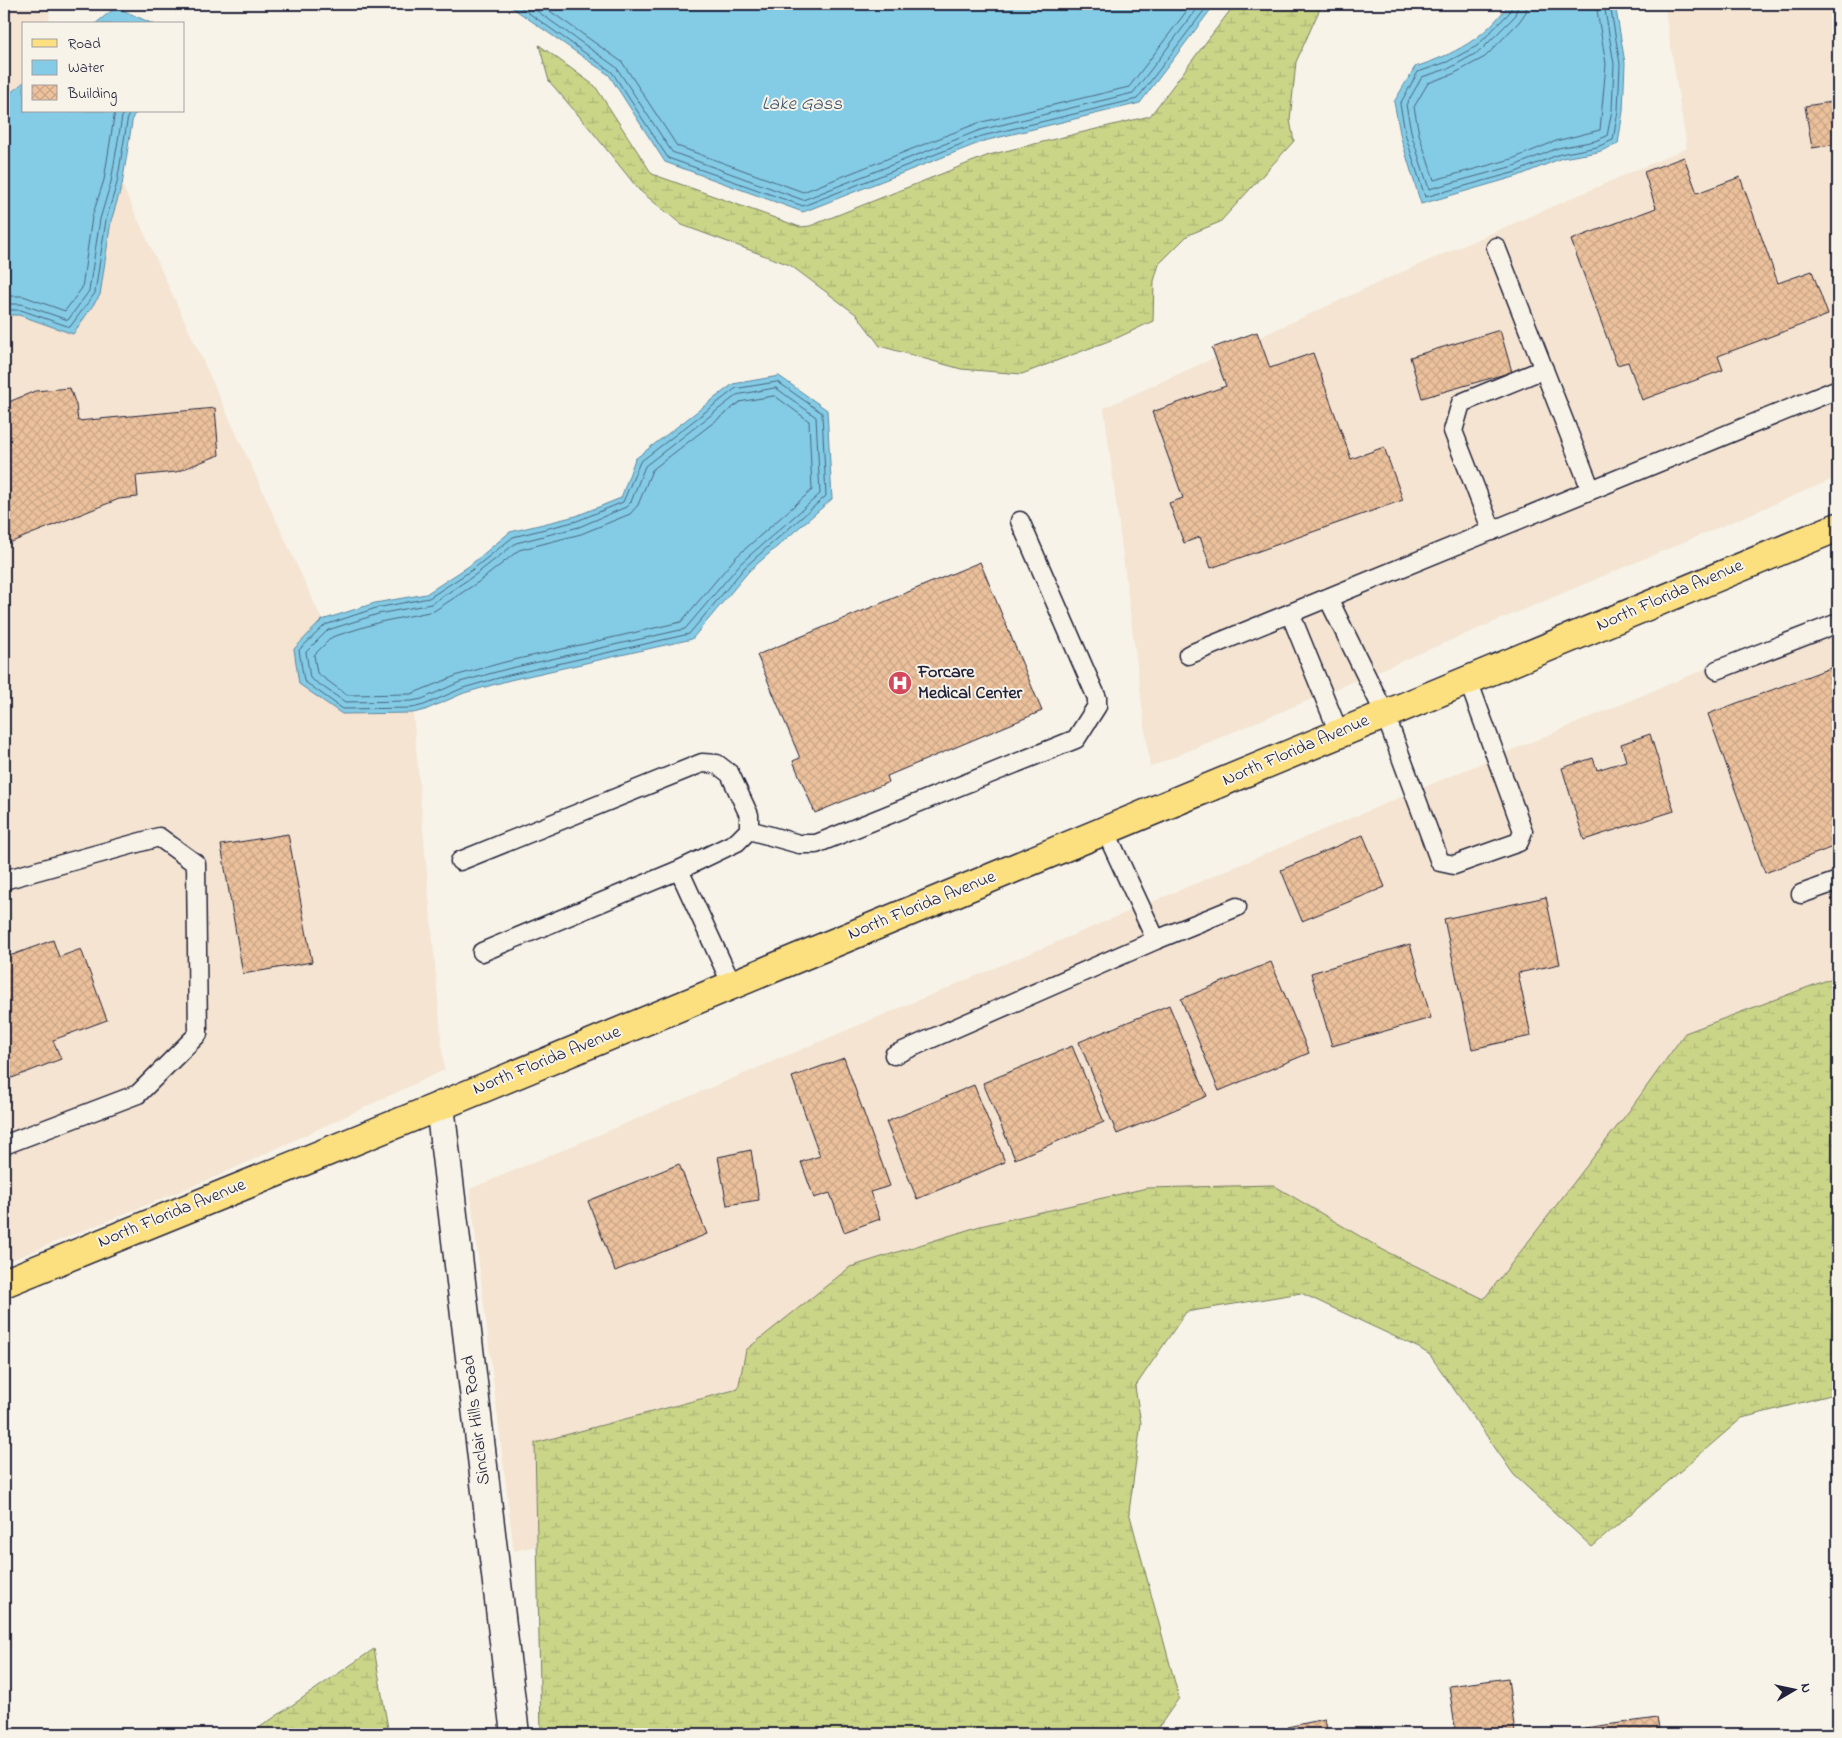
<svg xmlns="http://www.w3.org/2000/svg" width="1842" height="1738" font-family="'Indie Flower',sans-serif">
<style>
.built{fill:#f4e4d1}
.wetland{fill:url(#wetland-marsh);stroke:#767c62}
.water{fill:#84cbe5;stroke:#5d87a1}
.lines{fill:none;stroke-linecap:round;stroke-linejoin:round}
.shore{stroke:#49667f;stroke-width:1}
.building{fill:url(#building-cross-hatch);stroke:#22223b}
.service-casing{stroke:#22223b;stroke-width:21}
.minor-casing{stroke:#22223b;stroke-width:31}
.primary-casing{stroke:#22223b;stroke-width:31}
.service{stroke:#f7f3e8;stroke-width:18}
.minor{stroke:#f7f3e8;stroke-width:28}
.primary{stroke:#fce080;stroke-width:28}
.labels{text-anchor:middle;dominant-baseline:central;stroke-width:4;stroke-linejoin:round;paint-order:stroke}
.street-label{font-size:18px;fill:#22223b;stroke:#f7f3e8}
.poi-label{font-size:18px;font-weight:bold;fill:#22223b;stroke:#f7f3e8;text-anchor:start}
.water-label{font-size:19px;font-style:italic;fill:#3f556e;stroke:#f7f3e8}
</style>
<defs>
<pattern id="wetland-marsh" width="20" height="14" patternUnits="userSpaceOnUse" patternTransform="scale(1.25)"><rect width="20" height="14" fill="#cad588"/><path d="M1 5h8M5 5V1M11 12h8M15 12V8" fill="none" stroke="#adb776"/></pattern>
<pattern id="building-cross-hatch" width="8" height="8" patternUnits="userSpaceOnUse" patternTransform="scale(1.25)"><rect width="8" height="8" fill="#ecc19c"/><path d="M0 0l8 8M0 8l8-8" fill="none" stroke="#caa687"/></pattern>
</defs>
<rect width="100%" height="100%" fill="#f7f3e8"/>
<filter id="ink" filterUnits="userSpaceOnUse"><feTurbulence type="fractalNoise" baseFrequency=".02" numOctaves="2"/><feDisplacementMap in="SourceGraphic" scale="10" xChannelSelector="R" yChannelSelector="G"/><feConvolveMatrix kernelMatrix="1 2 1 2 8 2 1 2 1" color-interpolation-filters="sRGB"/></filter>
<g filter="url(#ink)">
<!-- built -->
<path class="built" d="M4,4h46l-1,20h-25v58l-20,16z
M1664,4h174v473l-688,290 -46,-359 296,-135 287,-125z
M122,185l200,435 -28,29 89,63 30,1 31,357 -222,104 -218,89v-948h15l54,18 27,-38 11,-74z
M1838,613v363l-153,57 -56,78 -145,188 -99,-48 -638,99 -9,39 -203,54 1,103 -22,5 -44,-362z"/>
<!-- wetland -->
<path class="wetland" d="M1235,4h87l-26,58 -6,58 4,21 -74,81 -32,13 -29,29 -5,17 -1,40 -34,16 -97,37 -61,-5 -81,-23 -23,-31 -67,-50 -108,-40 -43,-35 -48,-60 -42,-49 -10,-36 56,41 57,88 148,53 10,-1 179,-71 161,-39z
M1838,976v417l-96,25 -150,129 -78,-72 -84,-120 -11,-7 -118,-55 -115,19 -51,75 6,36 -12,89 50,186 -25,36h-613l-6,-291 203,-54 8,-39 104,-83 130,-41 167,-38 126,-3 112,66 99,48 145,-188 56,-78z
M374,1649l15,85h-139z"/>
<!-- water -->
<path class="water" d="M507,4h708l-75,99 -156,38 -181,71 -138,-50 -56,-87z
M1509,4h106l10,59 -2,48 -5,33 -20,8 -36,6 -44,18 -97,28 -20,-66 -7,-36 21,-35c40,-13 69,-28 94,-63z
M116,7l37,17h-58z
M24,82v29h115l-6,5 -11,69 -11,36 -11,74 -27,39 -54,-19h-15v-217z
M779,376l48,34 5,89 -83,72 -57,68 -182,41 -46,13 -39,17 -12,3 -71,1 -43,-30 -5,-35 28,-29 53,-17 51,-9 43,-28 41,-34 66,-16 45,-18 14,-39 98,-75z"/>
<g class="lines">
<!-- shore -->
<path class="shore" d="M516,4l96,68 56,86 135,48 179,-70 155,-37 72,-95
M527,4l89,63 56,85 131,48 177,-70 153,-37 68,-89
M540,4l82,58 55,84 126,46 175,-69 151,-36 63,-83
M1513,4l-4,9 -32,33 -30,16 -29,10 -18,32 6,33 19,60 91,-25 44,-18 37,-7 16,-7 5,-29 2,-47 -10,-60
M1519,4l-5,13 -34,34 -30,17 -28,9 -16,28 6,31 17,53 85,-23 44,-18 37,-7 12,-5 5,-26 2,-46 -10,-60
M1527,4l-1,8 -7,10 -34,35 -32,17 -25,9 -14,24 5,27 15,46 78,-21 44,-18 44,-11 6,-66 -10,-60
M4,296h19l42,15 17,-23 10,-71 12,-37 11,-69
M4,304h17l47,16 21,-29 11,-72 11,-37 12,-71
M4,310h17l49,17 25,-34 11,-73 11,-37 11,-67 3,-5
M778,382l44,31 4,83 -81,71 -56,67 -180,41 -46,13 -39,17 -12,3 -69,1 -39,-28 -5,-31 26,-25 51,-17 53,-10 43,-28 41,-33 64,-16 46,-19 17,-40 95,-73z
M776,388l40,29 4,77 -79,69 -56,66 -178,40 -47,13 -38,17 -10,2 -67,1 -35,-24 -4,-26 22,-22 50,-16 53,-10 44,-29 41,-32 63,-16 47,-20 5,-5 14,-36 92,-71z
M775,396l34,25 3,69 -76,67 -55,65 -176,40 -47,13 -47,19 -64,1 -30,-22 -3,-18 18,-18 48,-15 54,-11 46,-30 39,-31 62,-16 49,-20 8,-9 14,-35 88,-68z"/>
</g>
<!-- building -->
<path class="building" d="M1838,101v43l-26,4 -7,-42z
M1684,157l13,36 43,-16 38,106 34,-12 16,44 -110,41 5,14 -81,30 -14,-38 -11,3 -46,-125 85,-32 -12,-36z
M1500,330l12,42 -90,26 -12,-41z
M1257,332l13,36 43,-15 38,106 33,-12 19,53 -192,68 -11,-31 -16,6 -15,-40 14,-5 -31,-86 74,-26 -14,-38z
M70,388l6,17 2,16 137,-13 4,47 -43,17 -40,4 2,21 -19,2 -115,46v-141l31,-13z
M980,562l62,149 -155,65 2,6 -74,31 -22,-52 7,-3 -43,-103z
M1838,665v180l-73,28 -57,-159z
M1650,734l24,77 -90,29 -22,-72 31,-10 4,12 29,-9 -5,-17z
M288,834l24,128 -69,12 -22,-129z
M1363,835l22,52 -83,34 -21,-51z
M1546,897l14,67 -42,9 13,63 -59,13 -28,-130z
M53,940l6,17 22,-8 26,71 -54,20 8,19 -49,19 -4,-10 -4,1v-111z
M1410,944l21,74 -99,28 -21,-73z
M1271,962l38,91 -90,38 -38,-92z
M1169,1005l38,91 -90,38 -38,-92z
M1072,1046l32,76 -89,37 -32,-76z
M844,1058l46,128 -20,6 10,27 -36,13 -14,-39 -16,5 -13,-36 19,-6 -28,-79z
M974,1085l31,77 -88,37 -31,-77z
M751,1150l8,50 -32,5 -9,-48z
M679,1164l28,70 -92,37 -27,-70z
M1508,1678l7,56h-59l-7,-48z
M1657,1718l3,16h-75l-1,-6z
M1325,1719l3,15h-39l-2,-7z"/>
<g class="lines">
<!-- service casing -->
<g class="service-casing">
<path id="service" d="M1496,247l95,243
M1492,531l-39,-100 8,-28 83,-34
M1328,598l57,116 55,148 14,3 65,-23 4,-11 -55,-151
M1290,613l49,120
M1188,655l650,-266
M1717,670l121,-47
M749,830l50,14h17l260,-105 21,-33v-8l-77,-177
M460,861l242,-98 15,1 13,10 19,41v15l-12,12 -58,28 53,115
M4,880l155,-43 37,27 2,170 -60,60 -134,51
M1801,894l37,-13
M1156,940l81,-33
M482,952l197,-82
M894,1055l262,-115 -51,-110"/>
</g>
<!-- minor casing -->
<g class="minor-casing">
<path id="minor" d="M440,1106l75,628"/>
</g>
<!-- primary casing -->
<g class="primary-casing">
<path id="primary" d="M4,1283l436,-177 1398,-579"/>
</g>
<!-- service -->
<use href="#service" class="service"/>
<!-- minor -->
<use href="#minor" class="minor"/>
<!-- primary -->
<use href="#primary" class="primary"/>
</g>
</g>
<!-- icons -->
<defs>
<g id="hospital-disc" transform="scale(1.25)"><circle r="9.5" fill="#d1495b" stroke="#f7f3e8"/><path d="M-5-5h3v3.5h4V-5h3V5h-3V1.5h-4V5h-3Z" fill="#fff"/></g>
</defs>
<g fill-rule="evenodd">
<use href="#hospital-disc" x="900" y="683"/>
</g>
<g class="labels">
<!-- street labels -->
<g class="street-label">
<text transform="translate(1670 596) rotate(-23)">North Florida Avenue</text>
<text transform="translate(1296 751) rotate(-23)">North Florida Avenue</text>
<text transform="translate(922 906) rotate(-22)">North Florida Avenue</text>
<text transform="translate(547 1061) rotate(-22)">North Florida Avenue</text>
<text transform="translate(172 1214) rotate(-22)">North Florida Avenue</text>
<text transform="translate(477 1420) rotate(-97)">Sinclair Hills Road</text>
</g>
<!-- poi labels -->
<g class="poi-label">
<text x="918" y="673">Forcare<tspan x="918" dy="21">Medical Center</tspan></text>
</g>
<!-- water labels -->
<g class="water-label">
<text x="802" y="104">Lake Gass</text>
</g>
</g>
<!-- margin -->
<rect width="1842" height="1738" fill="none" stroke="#f7f3e8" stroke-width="20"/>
<rect x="10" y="10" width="1822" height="1718" fill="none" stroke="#22223b" stroke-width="2" filter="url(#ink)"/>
<!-- legend -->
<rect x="22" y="22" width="162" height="90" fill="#f7f3e8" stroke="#a29fa3"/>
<rect x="32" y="39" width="25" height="8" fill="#fce080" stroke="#a29fa3"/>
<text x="68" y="48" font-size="15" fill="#22223b">Road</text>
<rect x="32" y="60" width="25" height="15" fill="#84cbe5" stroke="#a29fa3"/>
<text x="68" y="72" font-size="15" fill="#22223b">Water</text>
<rect x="32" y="85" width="25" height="15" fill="url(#building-cross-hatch)" stroke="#a29fa3"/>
<text x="68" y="98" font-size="15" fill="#22223b">Building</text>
<!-- north arrow -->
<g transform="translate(1794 1690) rotate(81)" stroke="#f7f3e8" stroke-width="4" paint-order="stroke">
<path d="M0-4L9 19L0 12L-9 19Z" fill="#22223b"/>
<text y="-8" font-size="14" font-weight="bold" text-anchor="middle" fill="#22223b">N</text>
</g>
</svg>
